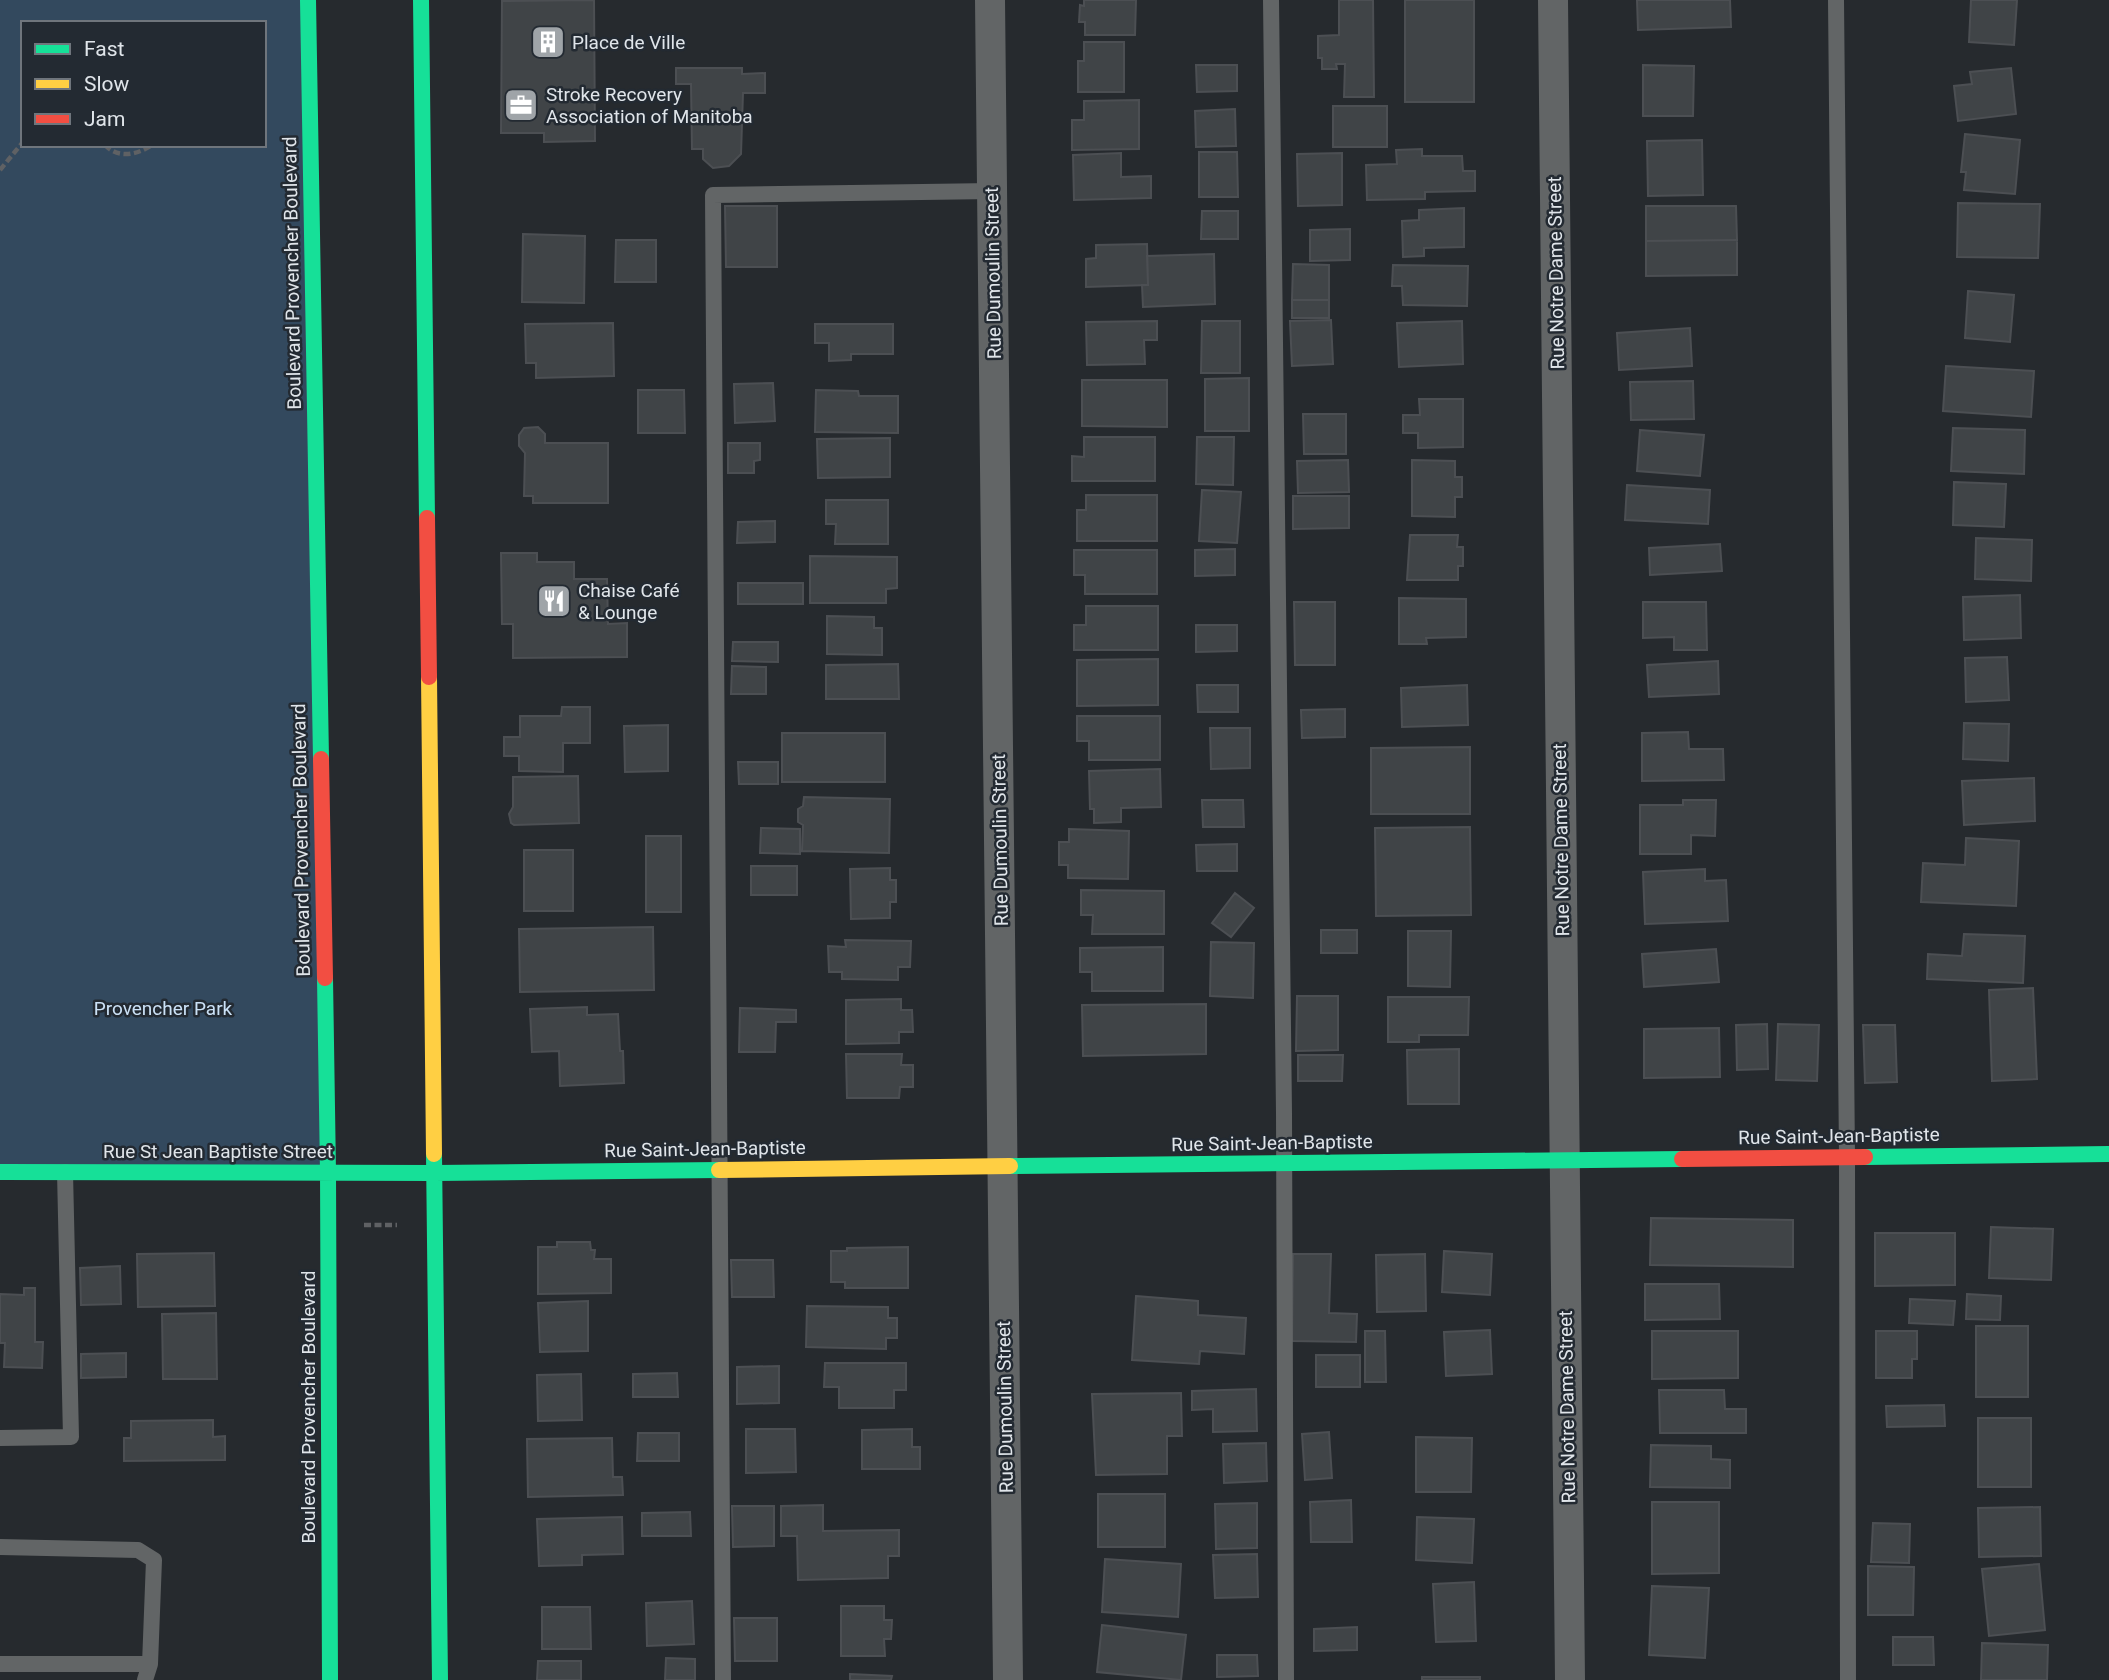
<svg xmlns="http://www.w3.org/2000/svg" width="2109" height="1680" font-family="Roboto,sans-serif">
<style>
.green{fill:#33495e;fill-rule:evenodd}
.building{fill:#404447;stroke:#4c4f53;stroke-width:2}
.lines{fill:none;stroke-linecap:round;stroke-linejoin:round}
.path{stroke:#5f6164;stroke-width:4.5;stroke-dasharray:7 3.5;stroke-linecap:butt}
.lane{stroke:#626566;stroke-width:16}
.street{stroke:#626566;stroke-width:30}
.fast{stroke:#16e098;stroke-width:16}
.slow{stroke:#ffcf43;stroke-width:16}
.jam{stroke:#f24e42;stroke-width:16}
.labels{text-anchor:middle;dominant-baseline:central;stroke-width:5;stroke-linejoin:round;paint-order:stroke}
.poi-label{font-size:19px;fill:#e0e5ea;stroke:#232a32;text-anchor:start}
.street-label{font-size:19px;fill:#e0e5ea;stroke:#232a32}
.park-label{font-size:19px;fill:#cbe1f6;stroke:#232a32}
</style>
<rect width="100%" height="100%" fill="#262a2e"/>
<!-- green -->
<path class="green" d="M0,0h308l20,1172h-328zM23,23h241v122h-241z"/>
<!-- building -->
<path class="building" d="M594,0l1,141 -51,1v-9h-43l1,-132z
M1084,0h52l-1,35h-50v-13h-6l1,-17 4,1z
M1339,0h34l1,97h-30l1,-33h-9l1,5h-15v-11h-4v-22l21,-1z
M1405,0h69v102h-69z
M1637,0h93l1,27 -93,3z
M1971,0h46l-3,45 -45,-3z
M1084,42h40v50h-46v-31h6z
M1196,65h41v26l-40,1z
M1643,65l51,1 -1,50h-50z
M676,68h66v6l23,-1v20h-22l-2,61 -12,12 -16,2 -10,-9v-10h-11l-1,-65h-15z
M2011,68l5,46 -58,7 -4,-35 18,-2 -2,-12z
M1139,100v49l-67,1v-30h12v-19z
M1333,106h54v41h-54z
M1235,109l1,37 -40,1 -1,-36z
M1965,134l55,6 -5,54 -51,-4 2,-18h-5z
M1702,140l1,55 -55,1 -1,-55z
M1422,149v7h40l1,15h12v20l-50,1v7l-58,1 -1,-35 31,-1 -1,-14z
M1199,152h38l1,45h-39z
M1121,153v24l30,-1v22l-77,2 -1,-45z
M1342,153v52l-44,1 -1,-52z
M1958,203l82,1 -2,54 -81,-1z
M725,206h52v61h-51z
M1646,206h90l1,34 -91,1z
M1464,208v39l-40,1v8l-21,1 -1,-36 17,-1v-10z
M1202,211h36v28h-37z
M1350,229v31l-40,1v-31z
M523,234l62,2 -1,67 -62,-1z
M616,240h40v42h-41z
M1737,240v35l-91,1v-35z
M1147,244l1,41 -62,2v-28l10,-1v-13z
M1214,254l1,50 -72,3 -1,-22h6l-1,-29z
M1293,264l36,1v35h-37z
M1393,265l75,1 -1,40 -64,-1 -1,-19h-10z
M1968,291l46,4 -4,47 -45,-4z
M1292,300h37v18h-37z
M1331,320l2,44 -41,2 -2,-45z
M1157,321v19h-13l1,24 -58,1 -1,-43z
M1202,321h38v52h-39z
M1462,321l1,43 -64,3 -2,-44z
M613,323l1,53 -78,2v-15h-10l-1,-39z
M815,324h78v30h-42v6l-22,1v-18h-14z
M1690,328l2,38 -73,4 -2,-37z
M1946,366l88,5 -3,46 -88,-6z
M1249,378v53h-44v-52z
M1082,380h85v47l-85,-1z
M1693,381l1,38 -63,1 -1,-38z
M773,383l2,38 -40,2 -1,-39z
M638,390h46l1,43h-47z
M816,390l42,1 1,5h39v37l-83,-1z
M1419,399h44v48l-45,1v-15h-15v-18h17z
M1303,414h43v40h-42z
M538,427l7,7v9h63v60h-75v-7h-9l1,-43 -6,-7v-11l5,-7z
M1953,428l72,2 -1,44 -73,-3z
M1640,430l64,5 -4,41 -63,-5z
M1084,437h71v44h-83v-25l12,1z
M1197,437h37l-1,48 -37,-1z
M890,438v39l-72,1 -1,-39z
M728,443h32v17l-6,1v12h-26z
M1348,460l1,32 -51,1 -1,-32z
M1412,460l43,1v16h7v20h-7v20l-43,-1z
M1954,482l52,2 -2,43 -51,-2z
M1627,485l83,5 -2,34 -83,-4z
M1202,490l39,2 -4,51 -38,-2z
M1086,495h71v46h-80v-31h9z
M1293,496h56v32l-56,1z
M826,500h62v44h-53l1,-20h-10z
M775,521v21l-38,1 1,-21z
M1410,535h48l-1,12h6v19h-5v14h-51z
M1976,538l56,2 -1,41 -56,-2z
M1720,544l2,27 -72,4 -1,-27z
M1235,549v26l-40,1v-26z
M1074,550h83v44h-72v-19h-11z
M501,553h36v9h37v17h33l1,45 19,-1v34l-114,1v-34h-11z
M810,556l87,1v31l-11,1v14h-76z
M738,583h65v21h-65z
M2020,595l1,43 -57,2 -1,-43z
M1399,598l67,1v38l-40,1 1,6h-28z
M1294,602h41v63h-40z
M1643,602h63l1,48h-33v-13l-31,1z
M1086,606h72v44h-84v-25h12z
M827,616l47,1v11h8v27l-55,-1z
M1196,625h41v26l-41,1z
M733,642h45v20l-46,-1z
M2007,657l2,43 -43,2 -1,-44z
M1158,659v46l-81,1v-46z
M1718,661l1,33 -70,3 -2,-32z
M898,664l1,35h-73v-34z
M732,666l34,1v27h-35z
M1197,685h41v27h-40z
M1467,685l1,40 -66,2 -1,-39z
M562,707h28v36h-27v29l-44,-1v-15h-15v-19h16v-21h41z
M1345,709v28l-43,1 -1,-28z
M1077,716h83v44h-71v-19h-12z
M1964,723l45,1 -1,37 -45,-2z
M668,725v46l-43,1 -1,-46z
M1210,728h40v40l-39,1z
M1688,732l1,17h34l1,31 -82,1v-48z
M782,733h103v49h-103z
M1470,747v67h-99v-66z
M738,762h40v22h-39z
M1160,769l1,38 -40,1v14l-27,1v-14h-4l-1,-38z
M578,776l1,47 -65,2 -3,-2 -2,-9 4,-7v-30z
M2034,778l1,43 -71,4 -2,-44z
M804,797l86,2 -1,54 -87,-2 1,-26 -5,-3v-13l5,-3z
M1202,800h41l1,27h-41z
M1683,800h33l-1,36 -24,-1v19h-51v-49h43z
M1470,827l1,88 -95,1 -1,-88z
M761,828l39,1v25l-40,-1z
M1069,829l60,2 -1,48 -60,-1v-13h-9v-23h10z
M646,836h35v76h-35z
M1966,838l53,3 -3,65 -95,-4 2,-39 42,2z
M1237,844v27h-40l-1,-26z
M524,850h49v61h-49z
M751,866h46v29h-46z
M890,868v12h6v22h-6v16l-39,1 -1,-50z
M1705,869v12l21,-1 2,41 -83,3 -2,-52z
M1081,890l83,1v43h-72l1,-19h-12z
M1235,893l19,15 -23,29 -19,-14z
M653,927l1,63 -134,2 -1,-63z
M1321,930h36v23h-36z
M1408,931h43l-1,56 -42,-1z
M1964,934l61,2 -2,47 -96,-4 1,-25 34,2z
M845,940l66,1 -1,26h-12v13l-56,-1v-7h-13l-1,-26 18,1z
M1211,942l43,1 -1,55 -43,-2z
M1163,947v44h-71v-19h-12v-24z
M1716,949l3,33 -75,5 -2,-33z
M2033,988l4,91 -45,2 -3,-91z
M1297,996h41v54l-42,1z
M1388,997h81l-1,38h-49v7h-31z
M901,999v11h11l1,22h-14v11l-53,1v-44z
M1206,1004v50l-123,2 -1,-51z
M587,1007v8l31,-1 2,37h3l1,32 -64,3 -1,-35 -27,1 -2,-43z
M740,1008l56,2v12h-20l-1,30h-36z
M1767,1024l1,45 -31,1 -1,-45z
M1778,1024l41,1 -2,56 -41,-1z
M1863,1025h32l2,57 -32,1z
M1719,1028l1,49 -76,1v-49z
M1459,1049v55h-51l-1,-54z
M846,1054h56l-1,11h12v22h-13l-1,11h-52z
M1298,1055h45l-1,26h-44z
M1651,1218l142,2v47l-143,-2z
M1991,1227l62,2 -2,51 -62,-2z
M1875,1233h80v52l-80,1z
M557,1242h33l1,8h4l-1,9h17v34l-73,1v-47h19z
M908,1247v41h-63v-6h-14v-31h16v-3z
M1444,1251l48,3 -2,41 -48,-3z
M214,1253l1,53 -77,1 -1,-53z
M1293,1254h38l-2,59 28,1 -1,28 -64,-1z
M1425,1254l1,57 -49,1 -1,-57z
M731,1260h42l1,37h-42z
M120,1266l1,38 -40,1 -1,-37z
M1645,1284h74l1,35 -75,1z
M24,1288h11v54h8l-1,26 -38,-1 1,-24h-5v-49l24,1z
M1967,1294l34,2 -1,24 -34,-1z
M1136,1296l62,5v14l48,3 -2,36 -44,-3 -1,13 -67,-4z
M1910,1299l45,2 -2,24 -44,-2z
M588,1301v50l-48,1 -2,-49z
M807,1306l81,1v11h9v20h-11v11l-80,-2z
M216,1313l1,66h-54l-1,-65z
M1976,1326h52v71h-52z
M1490,1330l2,44 -46,2 -2,-44z
M1365,1331h20l1,51h-21z
M1652,1331h86v47l-86,1z
M1876,1331h41v28h-5v19h-36z
M126,1353v24l-45,1v-24z
M1316,1355h44v32h-44z
M825,1363h81v27h-12v18h-55v-21h-15z
M779,1366v37l-42,1v-37z
M677,1373l1,24h-45v-23z
M581,1374l1,46 -44,1 -1,-46z
M1256,1389l1,42 -44,1v-23l-21,1v-19z
M1659,1390h65l1,19h21v24h-86z
M1181,1393l1,43h-15v38l-71,1 -4,-81z
M1944,1405l1,21 -58,1 -1,-21z
M1978,1418h53v69h-53z
M213,1420v17l12,-1v24l-101,1v-23h7v-17z
M746,1429h49l1,43 -50,1z
M912,1429v18h8v22h-58v-39z
M1329,1432l3,46 -27,2 -3,-46z
M638,1433h41v28h-42z
M1416,1437l56,1 -1,54h-55z
M612,1438l1,39h9l1,18 -95,2 -1,-58z
M1266,1443l1,38 -43,2 -1,-39z
M1651,1445l60,1v13l19,1v28l-80,-1z
M1098,1494h67v53h-67z
M1351,1500l1,42h-41l-1,-40z
M1652,1502h67v71l-67,1z
M1257,1503v45l-41,1 -1,-45z
M823,1505v26l76,-1v26h-11v22l-90,2 -1,-44h-16v-30z
M732,1506h42v40l-41,1z
M2040,1507l1,49 -62,1 -1,-49z
M690,1512l1,24h-49v-23z
M622,1517l1,37 -41,1v10l-43,1 -2,-47z
M1417,1517l57,2 -2,44 -56,-3z
M1873,1523l37,1 -1,39 -38,-1z
M1257,1554l1,43 -43,1 -2,-43z
M1105,1559l76,5 -3,53 -76,-5z
M2039,1564l6,66 -56,6 -7,-67z
M1868,1566l46,1 -1,48h-45z
M1474,1582l2,59 -40,1 -3,-58z
M1652,1586l57,2 -4,70 -56,-3z
M692,1601l2,43 -47,2 -1,-43z
M841,1606h43v14h8l-1,19h-7l1,17h-44z
M542,1607h48l1,42h-49z
M734,1618h43v43h-42z
M1102,1625l84,10 -5,45 -84,-8z
M1357,1627v23l-43,1v-22z
M1893,1637h40l1,28h-41z
M1982,1643l66,2 -1,35h-66z
M1217,1655h40l1,21 -41,1z
M666,1658l29,1v21h-30z
M538,1661h43v19h-44z
M850,1674l42,2 -1,4h-41z
M1422,1677h58v3h-58z"/>
<g class="lines">
<!-- path -->
<path class="path" d="M105,145c13,14 32,10 47,0
M0,170l23,-28
M364,1225h33"/>
<!-- lane -->
<path class="lane" d="M1271,0l13,1113 2,567
M1836,0l11,1157 1,523
M0,1438l71,-1 -6,-265
M0,1547l138,3 16,10 -4,104 -5,16
M0,1664h150
M723,1680l-10,-1485 280,-4"/>
<!-- street -->
<path class="street" d="M990,0l18,1680
M1553,0l17,1680"/>
<!-- fast -->
<path class="fast" d="M308,0l13,759
M421,0l6,518
M325,978l3,194 2,508
M434,1154l6,526
M1865,1157l244,-3
M1010,1166l672,-7
M0,1172l435,1 284,-3"/>
<!-- slow -->
<path class="slow" d="M429,677l5,477
M719,1170l291,-4"/>
<!-- jam -->
<path class="jam" d="M427,518l2,159
M321,759l4,219
M1682,1159l183,-2"/>
</g>
<!-- icons -->
<defs>
<g id="building-square" transform="scale(1.75)"><rect x="-9" y="-9" width="18" height="18" rx="4" fill="#9fa4a8" stroke="#232a32"/><path d="M-4-6H4V6H1V3H-1V6H-4ZM-2.5-4.3h1.7v1.8h-1.7ZM.8-4.3h1.7v1.8H.8ZM-2.5-1h1.7V.8h-1.7ZM.8-1h1.7V.8H.8Z" fill="#fff"/></g>
<g id="office-square" transform="scale(1.75)"><rect x="-9" y="-9" width="18" height="18" rx="4" fill="#9fa4a8" stroke="#232a32"/><path d="M-6-3h4V-5.5h4V-3h4V5H-6ZM-1-4.5V-3h2v-1.5ZM-6 0V1H6V0Z" fill="#fff"/></g>
<g id="restaurant-square" transform="scale(1.75)"><rect x="-9" y="-9" width="18" height="18" rx="4" fill="#9fa4a8" stroke="#232a32"/><path d="M-5-6h1v4h1v-4h1v4h1v-4h1v5L-1.5 .5V6h-2V.5L-5-1ZM5-6V6H3V1.5H1.5Q1.5-4 5-6Z" fill="#fff"/></g>
</defs>
<g fill-rule="evenodd">
<use href="#building-square" x="548" y="42"/>
<use href="#office-square" x="521" y="105"/>
<use href="#restaurant-square" x="554" y="601"/>
</g>
<g class="labels">
<!-- poi labels -->
<g class="poi-label">
<text x="572" y="42">Place de Ville</text>
<text x="546" y="94">Stroke Recovery<tspan x="546" dy="22">Association of Manitoba</tspan></text>
<text x="578" y="590">Chaise Café<tspan x="578" dy="22">&amp; Lounge</tspan></text>
</g>
<!-- street labels -->
<g class="street-label">
<text transform="translate(292 273) rotate(-91)">Boulevard Provencher Boulevard</text>
<text transform="translate(993 273) rotate(-91)">Rue Dumoulin Street</text>
<text transform="translate(1556 273) rotate(-91)">Rue Notre Dame Street</text>
<text transform="translate(301 840) rotate(-91)">Boulevard Provencher Boulevard</text>
<text transform="translate(1000 840) rotate(-91)">Rue Dumoulin Street</text>
<text transform="translate(1561 840) rotate(-91)">Rue Notre Dame Street</text>
<text transform="translate(1839 1136) rotate(-1)">Rue Saint-Jean-Baptiste</text>
<text transform="translate(1272 1143) rotate(-1)">Rue Saint-Jean-Baptiste</text>
<text transform="translate(705 1149) rotate(-1)">Rue Saint-Jean-Baptiste</text>
<text x="218" y="1151">Rue St Jean Baptiste Street</text>
<text transform="translate(308 1407) rotate(-90)">Boulevard Provencher Boulevard</text>
<text transform="translate(1005 1407) rotate(-91)">Rue Dumoulin Street</text>
<text transform="translate(1567 1407) rotate(-91)">Rue Notre Dame Street</text>
</g>
<!-- park labels -->
<g class="park-label">
<text x="163" y="1008">Provencher Park</text>
</g>
</g>
<!-- legend -->
<rect x="21" y="21" width="245" height="126" fill="#232a32" stroke="#6f757c" stroke-width="2"/>
<rect x="35" y="44" width="35" height="10" fill="#16e098" stroke="#6f757c" stroke-width="2"/>
<text x="84" y="56" font-size="21" fill="#e0e5ea">Fast</text>
<rect x="35" y="79" width="35" height="10" fill="#ffcf43" stroke="#6f757c" stroke-width="2"/>
<text x="84" y="91" font-size="21" fill="#e0e5ea">Slow</text>
<rect x="35" y="114" width="35" height="10" fill="#f24e42" stroke="#6f757c" stroke-width="2"/>
<text x="84" y="126" font-size="21" fill="#e0e5ea">Jam</text>
</svg>
